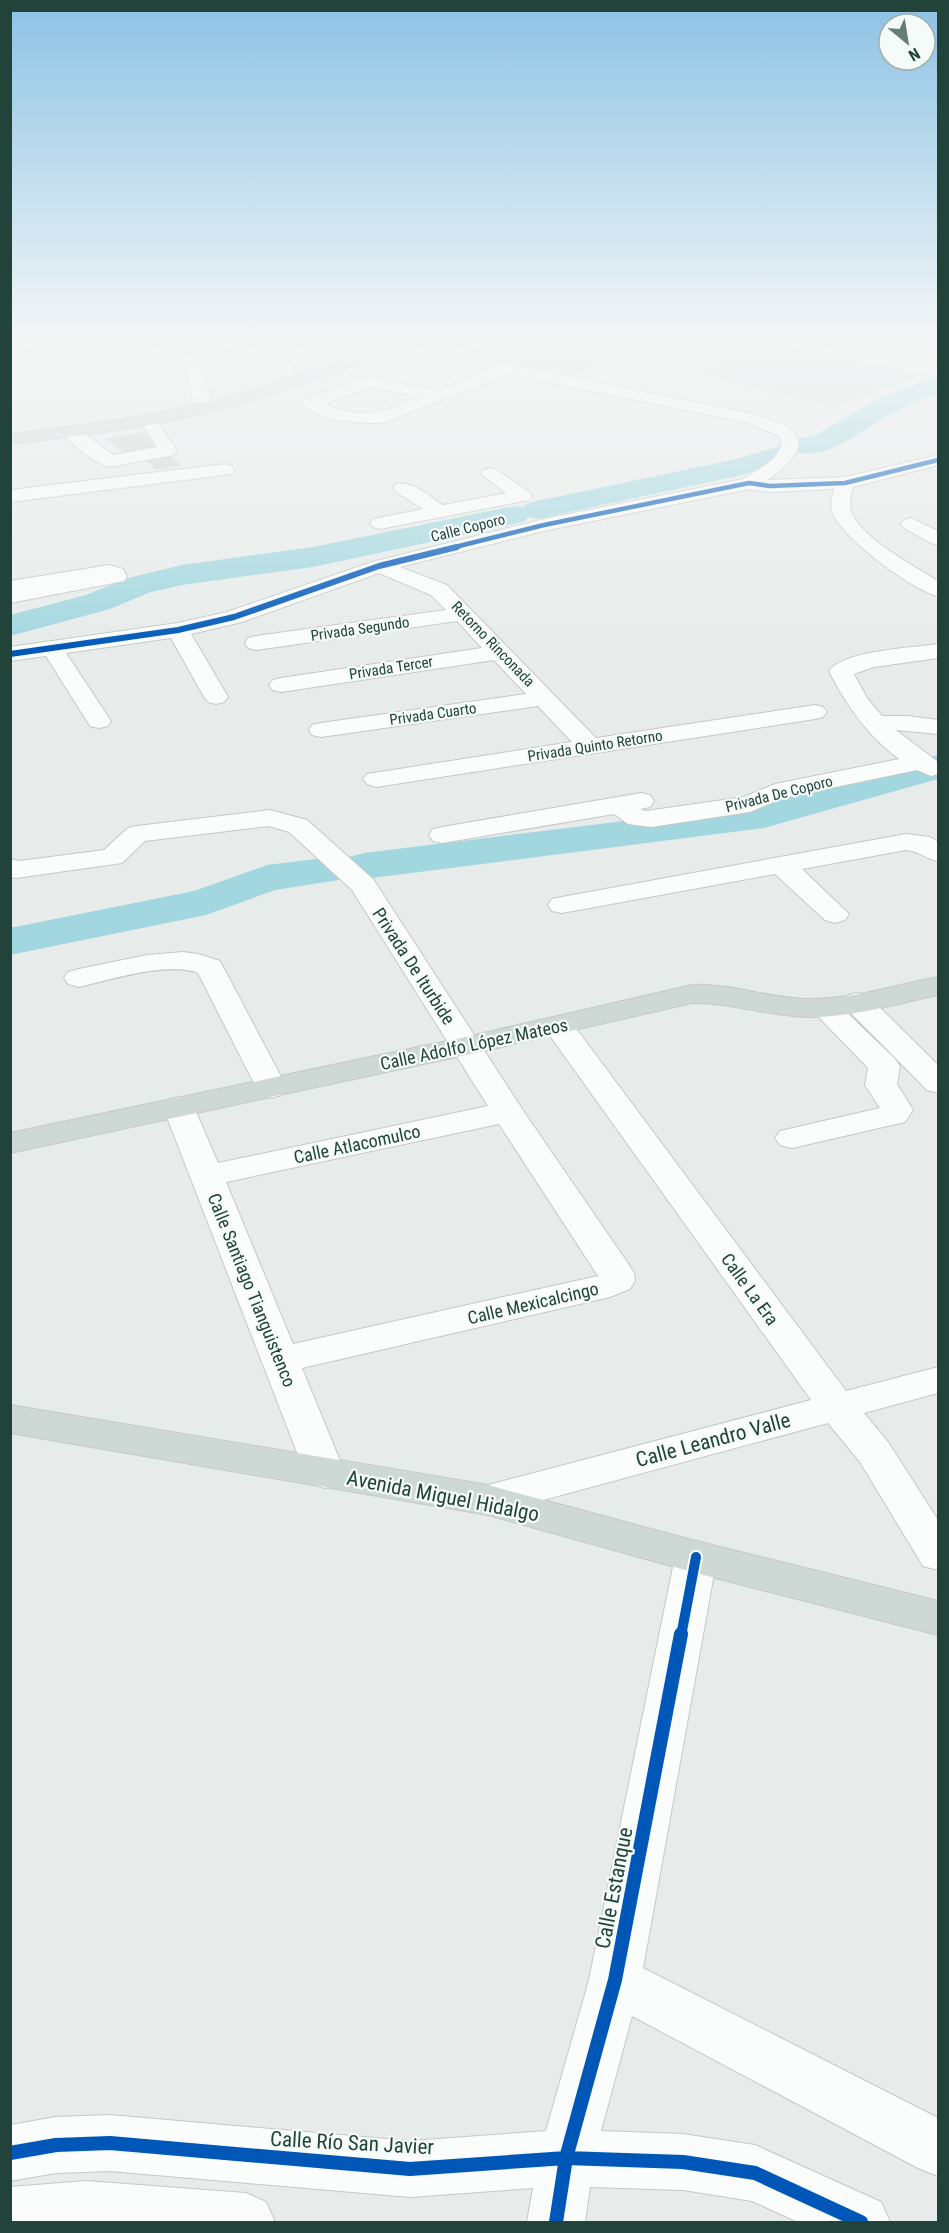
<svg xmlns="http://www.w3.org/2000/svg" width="949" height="2233" font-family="'Roboto Condensed',sans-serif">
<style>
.built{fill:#d4dfda}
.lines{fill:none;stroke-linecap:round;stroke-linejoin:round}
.river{fill:#a3d7df;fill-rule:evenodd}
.building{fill:#cdd3d1;stroke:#cfd5d3;stroke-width:1.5}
.minor-casing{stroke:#c4c9c7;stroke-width:2}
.major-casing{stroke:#c1cbc9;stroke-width:2}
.minor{fill:#fbfcfc;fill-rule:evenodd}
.major{fill:#ced8d5;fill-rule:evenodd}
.cycleway-far3-casing{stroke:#f5fbf8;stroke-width:7}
.cycleway-far2-casing{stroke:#f5fbf8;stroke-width:9}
.cycleway-far1-casing{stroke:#f5fbf8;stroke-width:14}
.cycleway-casing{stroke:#f5fbf8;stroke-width:17}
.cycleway-far3{stroke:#0057b8;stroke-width:4.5}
.cycleway-far2{stroke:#0057b8;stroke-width:6}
.cycleway-far1{stroke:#0057b8;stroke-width:10}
.cycleway{stroke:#0057b8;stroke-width:14}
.labels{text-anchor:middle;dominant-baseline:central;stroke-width:4.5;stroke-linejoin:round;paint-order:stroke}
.far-street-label{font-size:15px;fill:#21433a;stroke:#f5fbf8}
.street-label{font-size:18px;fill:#21433a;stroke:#f5fbf8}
.near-street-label{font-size:21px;fill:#21433a;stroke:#f5fbf8}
</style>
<rect width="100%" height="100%" fill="#e7ecea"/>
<!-- built -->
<path class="built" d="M412,337h243l-93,45 -171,-37z
M760,339l178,32 -106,36 -138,-34z"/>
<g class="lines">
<!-- river -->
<path class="river" d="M938,376v17c-14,6 -29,11 -43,19 -30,14 -63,49 -99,40l-4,-6 4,-6 24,-7 56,-33z
M781,446l10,2 4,6 -4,6 -53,16 -201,43 -9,-2 -3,4 -11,3 -201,43 -131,18 -31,7 -41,17 -100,27v-21l76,-20 42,-17 54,-13 131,-18 201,-41 9,2 3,-4 11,-3 195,-41z
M938,755v24l-174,49 -400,51 -15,-4 -6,-9 6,-9 15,-4 397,-49z
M324,858l15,4 6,9 -6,9 -64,10 -69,25 -196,40v-27l184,-37 73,-26z"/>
</g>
<!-- building -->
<path class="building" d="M143,433l25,18 -36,6 -25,-18z
M166,454l14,11 -24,4 -14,-12z"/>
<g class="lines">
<!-- minor casing -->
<g class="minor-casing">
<path id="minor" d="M40,337h26l-2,3 -54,16v-10z
M252,337l-12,6 38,10 41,-12 8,5 -2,3 -37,11 7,12 -8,5 -6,-2 -8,-14 -52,-13 -2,-3 8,-8z
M349,337h27l4,4 -8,5 -21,-6z
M484,337h23l-2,3 -41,15 288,59c53,13 64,33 15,66l78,-3 93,-22v10l-85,22c-2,7 -4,15 -2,23 6,26 65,57 87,71v15c-25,-5 -97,-59 -106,-84 -2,-7 0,-15 2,-23l-64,3 -21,-3 -205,42 -144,36 47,18 149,153 219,-33 8,2 4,5 -4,5 -8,2 -439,68 -9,-3 -4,-5 4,-5 205,-32 -34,-36 -217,31 -9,-2 -3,-5 3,-5 9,-2 205,-29 -32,-34 -213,32 -8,-2 -4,-5 4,-5 8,-2 201,-30 -25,-27 -201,29 -8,-2 -3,-5 3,-5 8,-2 190,-26 -15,-15 -52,-22 -137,49 -51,12 37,63 -4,5 -8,2 -8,-2 -4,-5 -33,-59 -105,15 45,68 -3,5 -9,2 -9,-2 -44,-70 -36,5v-14l168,-24 49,-11 145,-50 172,-43 199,-40c12,-8 48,-25 36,-43l-31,-13 -240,-49 -122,48c-21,3 -70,-1 -84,-19l3,-4 64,-22 68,14 52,-21 -104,-22 -2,-3 2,-3 6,-2 54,11zM370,387l50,10c-37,15 -56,23 -95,7z
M740,337h35l163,29v10l-190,-34z
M911,337h27v9l-25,-6z
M135,340l55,15 8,5 13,39 -3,4h-12l-3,-4 -8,-34 -7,-4 -49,-13 -2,-3z
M148,415l6,1 3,4 20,31 -3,4 -64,12c-16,-4 -38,-22 -48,-35l3,-4h12l36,27 44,-8 -18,-27 3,-4z
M225,464l7,2 2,4 -2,4 -222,28v-12z
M490,468l7,2 32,22 3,4 -3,4 -149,29 -7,-2 -3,-4 3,-4 50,-10 -27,-17 -3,-4 3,-4c17,-4 34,13 47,21l63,-12 -25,-19 2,-4z
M911,518l27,13v14l-7,-2 -27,-15 -3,-4 3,-4z
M109,565l14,4 4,8 -3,4 -114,22v-22z
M938,644v14l-64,9 -20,7 13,24 15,18h26l30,4v14l-42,-4 42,32v12l-7,2 -14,-6 -134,28 -33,14 -99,15 -23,-3 -14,-10 -172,29 -9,-2 -4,-6 4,-6 9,-2 199,-34 9,2 4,6 -4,6 -10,2 6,2 98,-14 31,-13 124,-25c-31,-23 -53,-54 -70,-88 15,-21 84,-23 109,-27z
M270,810l37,10 66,59 151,233 105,153 5,8 1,8 -5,8 -20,8 -308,71 43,105 -6,11 -14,4 -14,-4 -6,-11 -142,-366 4,-7 12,-3 12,3 27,63 270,-57 -136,-216 -63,-58 -20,-6 -124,15 -23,22 -106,15 -6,-1v-18l10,2 84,-11 24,-22 9,-2zM499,1124l99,152 -305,68 -67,-162z
M906,834l24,3 8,5v19c-11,-2 -20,-10 -32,-11l-104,19 47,45 -4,6 -10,3 -10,-3 -50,-46 -213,39 -10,-2 -4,-6 4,-6 10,-2z
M183,952l15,2 22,7 67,127 -5,7 -11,3 -11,-3 -62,-122c-30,-12 -88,7 -119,14l-11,-3 -4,-6 4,-6 11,-3 68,-14z
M857,993l11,3 70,69v28l-11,-3 -81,-82 -4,-6 4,-6z
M825,999l11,3 59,57 5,7 -3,18 16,26 -8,12 -113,26 -12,-3 -5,-7 5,-7 100,-23 -15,-23 3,-17 -58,-60 4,-6z
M558,1017l11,2 277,372 92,-24v26l-74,20 24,29 50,78v50l-15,-4 -63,-104 -32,-39 -340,92 -15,-4 -6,-11 6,-11 338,-89 -268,-374 4,-7z
M696,1541l15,4 6,12 -74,411 295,150v58l-20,-8 -286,-152 -31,115 82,3 72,11 126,57 9,20h-92l-46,-21 -69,-11 -93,-3 -5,35h-58l6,-34 -123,9 -300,-26 -54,2 -46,8v-56l46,-8 54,-2 300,26 136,-10 43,-151 86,-423 6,-12z
M86,2181l160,12 20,9 9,20h-265v-35z"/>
</g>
<!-- major casing -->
<g class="major-casing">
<path id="major" d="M397,337h23l-2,3c-67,27 -134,53 -204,71 -66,17 -135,25 -204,33v-10c67,-8 133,-16 198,-32 65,-16 127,-41 189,-65z
M938,977v18c-43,9 -87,23 -132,22 -38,-1 -75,-15 -114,-14l-226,52 -456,98v-20l456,-96 226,-52c39,-2 75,13 114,14 45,1 89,-14 132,-22z
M10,1405l478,80 208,56 242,60v34l-242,-62 -208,-58 -478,-82z"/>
</g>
<!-- minor -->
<use href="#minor" class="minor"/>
<!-- major -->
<use href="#major" class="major"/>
<!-- cycleway-far3 casing -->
<g class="cycleway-far3-casing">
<path id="cycleway-far3" d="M451,548l93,-23 205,-42 21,3 75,-3 93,-23"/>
</g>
<!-- cycleway-far2 casing -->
<g class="cycleway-far2-casing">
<path id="cycleway-far2" d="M10,654l168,-24 56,-13 145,-51 78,-19"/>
</g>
<!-- cycleway-far1 casing -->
<g class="cycleway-far1-casing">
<path id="cycleway-far1" d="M681,1636l15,-79"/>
</g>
<!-- cycleway casing -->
<g class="cycleway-casing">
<path id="cycleway" d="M10,2153l46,-8 54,-2 300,26 156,-11 117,4 72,11 106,49
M556,2222l10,-64 49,-178 66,-346"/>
</g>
<!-- cycleway-far3 -->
<use href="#cycleway-far3" class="cycleway-far3"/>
<!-- cycleway-far2 -->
<use href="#cycleway-far2" class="cycleway-far2"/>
<!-- cycleway-far1 -->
<use href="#cycleway-far1" class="cycleway-far1"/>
<!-- cycleway -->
<use href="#cycleway" class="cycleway"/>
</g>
<!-- sky -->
<linearGradient id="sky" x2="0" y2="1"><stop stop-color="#8cc2e4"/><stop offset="0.52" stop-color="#f4f6f6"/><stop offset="1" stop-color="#f4f6f6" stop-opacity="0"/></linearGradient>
<rect width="949" height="650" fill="url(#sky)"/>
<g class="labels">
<!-- far-street labels -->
<g class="far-street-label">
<text transform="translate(468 528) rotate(-14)">Calle Coporo</text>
<text transform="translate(360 629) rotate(-8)">Privada Segundo</text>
<text transform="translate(493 644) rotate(46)">Retorno Rinconada</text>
<text transform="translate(391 668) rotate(-9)">Privada Tercer</text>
<text transform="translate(433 714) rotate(-8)">Privada Cuarto</text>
<text transform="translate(595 746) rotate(-9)">Privada Quinto Retorno</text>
<text transform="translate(779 794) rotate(-14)">Privada De Coporo</text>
</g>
<!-- street labels -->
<g class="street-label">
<text transform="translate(414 966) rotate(57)">Privada De Iturbide</text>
<text transform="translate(474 1044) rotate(-12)">Calle Adolfo López Mateos</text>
<text transform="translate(357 1144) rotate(-12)">Calle Atlacomulco</text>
<text transform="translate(750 1289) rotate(54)">Calle La Era</text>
<text transform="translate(252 1290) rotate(68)">Calle Santiago Tianguistenco</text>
<text transform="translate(533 1303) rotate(-13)">Calle Mexicalcingo</text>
</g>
<!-- near-street labels -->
<g class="near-street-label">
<text transform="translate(713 1440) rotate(-15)">Calle Leandro Valle</text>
<text transform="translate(443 1496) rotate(11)">Avenida Miguel Hidalgo</text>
<text transform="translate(614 1888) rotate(-79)">Calle Estanque</text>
<text transform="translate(352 2143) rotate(3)">Calle Río San Javier</text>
</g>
</g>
<!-- border -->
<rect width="949" height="2233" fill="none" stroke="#21433a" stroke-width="24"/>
<!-- north arrow -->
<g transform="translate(907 42) rotate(150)"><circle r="28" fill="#f5fbf8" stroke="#a0b1ac" stroke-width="1.5"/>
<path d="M0-4.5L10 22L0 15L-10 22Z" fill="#667e78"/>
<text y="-9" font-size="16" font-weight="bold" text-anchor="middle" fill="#21433a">N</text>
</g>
</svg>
